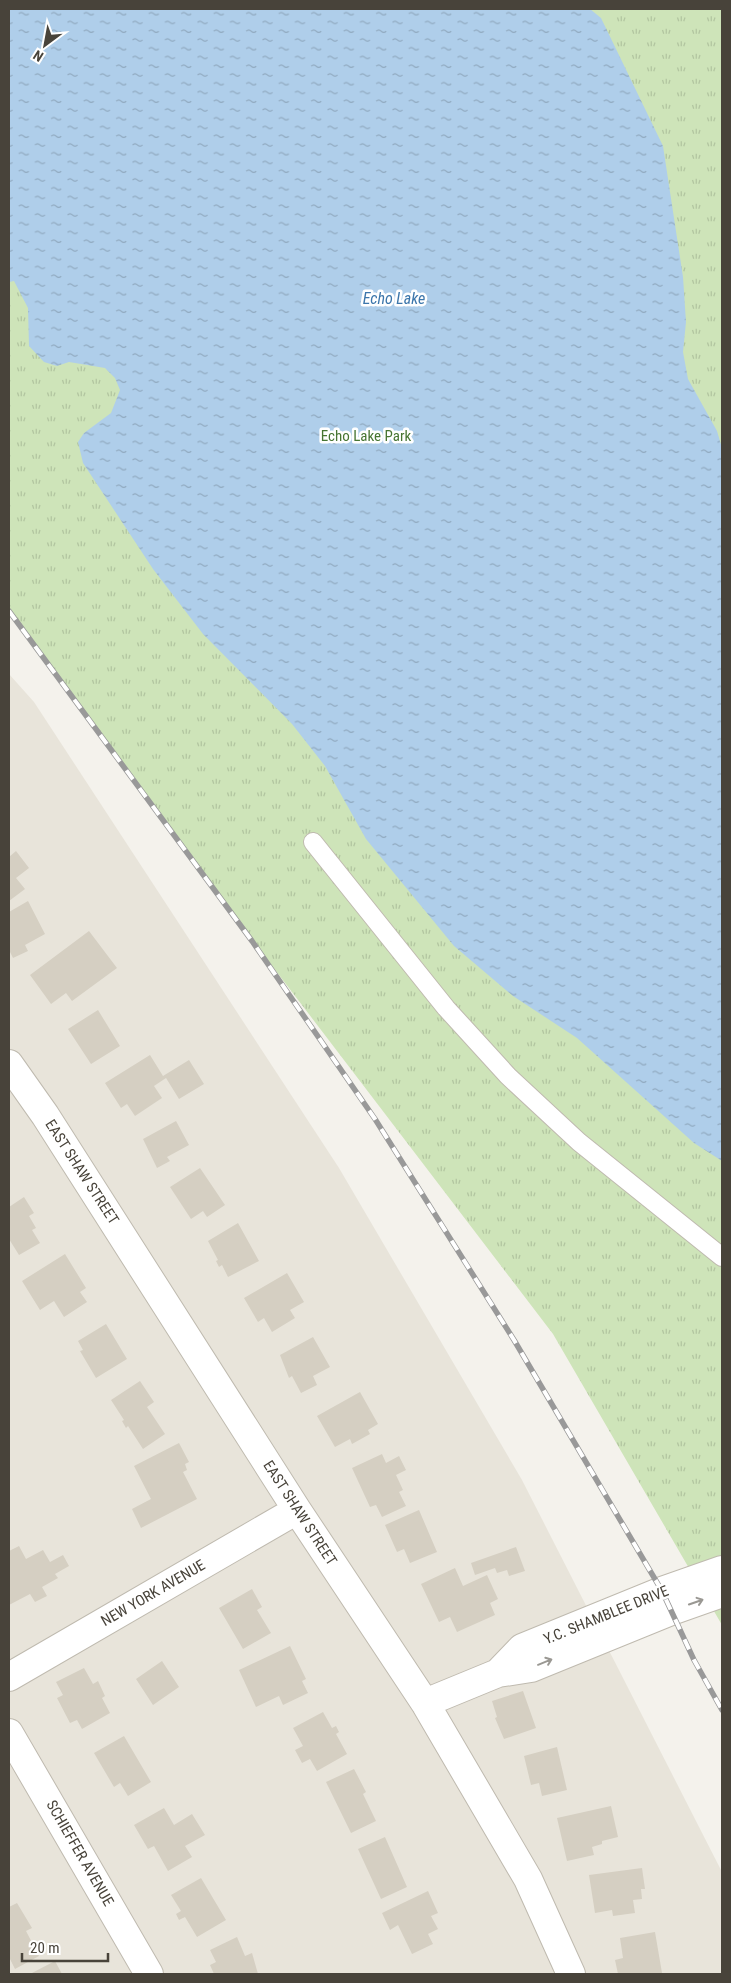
<svg xmlns="http://www.w3.org/2000/svg" width="731" height="1983" font-family="'Roboto Condensed',sans-serif">
<style>
.residential{fill:#e8e4da}
.grass{fill:url(#grass-tufts)}
.water{fill:url(#water-ripples)}
.building{fill:#d5cfc2}
.lines{fill:none;stroke-linecap:round;stroke-linejoin:round}
.lane-casing{stroke:#bfbaaf;stroke-width:20}
.street-casing{stroke:#bfbaaf;stroke-width:30}
.lane{stroke:#fff;stroke-width:18}
.street{stroke:#fff;stroke-width:28}
.rail-casing{stroke:#999;stroke-width:5.5}
.rail{stroke:#fff;stroke-width:4;stroke-dasharray:11;stroke-linecap:butt}
.oneway{stroke:#9a9893}
.labels{text-anchor:middle;dominant-baseline:central;stroke-width:5;stroke-linejoin:round;paint-order:stroke}
.park-label{font-size:15px;fill:#477532;stroke:#fff}
.street-label{font-size:15px;fill:#48433a;stroke:#fff}
.water-label{font-size:16px;font-style:italic;fill:#3c76ab;stroke:#fff}
</style>
<defs>
<pattern id="grass-tufts" width="24" height="20" patternUnits="userSpaceOnUse" patternTransform="scale(1.25)"><rect width="24" height="20" fill="#cee4b9"/><path d="M3 7l-1-3M5 7V3M7 7l1-3M15 17l-1-3M17 17v-4M19 17l1-3" fill="none" stroke="#b2c5a0"/></pattern>
<pattern id="water-ripples" width="26" height="14" patternUnits="userSpaceOnUse" patternTransform="scale(1.25)"><rect width="26" height="14" fill="#afceea"/><path d="M2 4q2-2 4 0t4 0M15 11q2-2 4 0t4 0" fill="none" stroke="#90a9bf"/></pattern>
</defs>
<rect width="100%" height="100%" fill="#f4f2ec"/>
<!-- residential -->
<path class="residential" d="M9,674l25,28 305,466 183,312 200,392v102h-713z"/>
<!-- grass -->
<path class="grass" d="M9,9h713v1616l-169,-291 -335,-439 -209,-283z"/>
<!-- water -->
<path class="water" d="M9,9h581l11,9 62,128 20,131 3,45 -3,30 5,27 29,52 5,17v713l-28,-18 -117,-105 -64,-42 -59,-50 -88,-107 -41,-73 -33,-42 -89,-90 -50,-65 -70,-106 -5,-21 6,-9 27,-20 9,-23 -5,-12 -10,-10 -36,-6 -12,4 -13,-4 -15,-16 -1,-38 -14,-27 -5,1z"/>
<!-- building -->
<path class="building" d="M16,851l13,17 -13,10 9,11 -16,12v-44z
M28,901l17,33 -20,11 3,6 -15,7 -4,-8v-38z
M89,931l28,37 -45,33 -6,-8 -15,11 -21,-29z
M98,1010l22,36 -29,18 -23,-35z
M150,1055l13,21 26,-16 15,24 -25,15 -13,-21 -12,8 8,12 -27,18 -8,-12 -6,4 -16,-25z
M176,1121l13,24 -22,12 3,4 -13,7 -14,-29z
M200,1168l25,37 -18,12 -4,-6 -12,8 -21,-32z
M24,1197l10,16 -5,3 7,12 -4,2 8,13 -21,12 -10,-16v-32z
M238,1223l21,38 -31,16 -6,-12 -3,2 -3,-6 2,-1 -10,-19z
M65,1254l21,34 -6,4 7,10 -23,15 -10,-16 -14,9 -18,-29z
M287,1273l17,29 -14,8 5,8 -23,14 -8,-14 -6,4 -14,-24z
M106,1324l21,35 -31,19 -16,-27 3,-1 -5,-9z
M313,1337l17,30 -17,9 4,9 -16,8 -9,-17 -3,2 -9,-23z
M140,1381l14,21 -7,5 18,27 -22,15 -15,-23 -2,2 -4,-7 2,-1 -13,-20z
M360,1392l18,32 -10,6 2,4 -18,10 -2,-5 -15,8 -18,-31z
M179,1443l10,19 -4,2 2,6 -4,2 14,27 -56,29 -9,-19 19,-10 -17,-33z
M382,1454l4,9 13,-7 7,14 -10,5 7,15 -4,2 7,14 -24,11 -6,-12 -6,2 -18,-39z
M419,1510l18,42 -27,11 -6,-14 -7,3 -12,-27z
M19,1546l7,13 17,-9 7,12 13,-7 6,11 -14,8 3,4 -16,9 5,9 -12,6 -5,-8 -21,11v-54z
M516,1547l9,24 -16,5 -2,-6 -10,3 -2,-5 -20,7 -4,-12z
M455,1568l8,18 24,-11 11,24 -8,4 5,12 -38,17 -7,-15 -11,5 -18,-38z
M252,1589l10,18 -5,3 14,23 -28,16 -24,-41z
M290,1646l16,33 -4,2 6,12 -25,12 -4,-9 -23,11 -17,-37z
M162,1661l17,26 -26,18 -17,-26z
M84,1668l9,16 5,-3 7,15 -3,2 8,15 -28,16 -5,-9 -7,3 -13,-25 6,-3 -7,-13z
M523,1691l13,37 -32,11 -9,-21 2,-1 -5,-16z
M323,1712l9,16 4,-2 3,6 -3,2 11,20 -30,17 -7,-12 -8,4 -7,-13 8,-4 -10,-18z
M124,1736l27,46 -23,14 -8,-13 -6,4 -20,-34z
M557,1747l10,43 -25,6 -3,-13 -8,2 -7,-29z
M354,1769l12,23 -3,2 13,27 -25,12 -25,-51z
M611,1806l7,31 -16,4v3l-10,3 2,8 -27,6 -10,-43z
M164,1808l10,17 18,-11 13,21 -20,11 7,11 -24,14 -14,-25 -6,3 -14,-24z
M385,1837l22,50 -26,12 -23,-50z
M642,1868l3,21h-4l1,10 -9,1 2,13 -22,3 -1,-6 -17,3 -6,-38z
M201,1878l25,42 -29,17 -12,-20 -6,3 -3,-6 5,-3 -10,-16z
M428,1891l10,22 -7,3 7,13 -10,5 5,10 -21,10 -14,-29 -8,5 -8,-17z
M17,1903l15,25 -6,3 13,25 -24,13 -6,-12v-50z
M655,1932l7,41 -44,1 -3,-14 8,-2 -3,-20z
M237,1937l8,19 7,-3 6,21h-44l-4,-9 6,-3 -6,-12z
M55,1961l7,13h-32z"/>
<g class="lines">
<!-- lane casing -->
<g class="lane-casing">
<path id="lane" d="M313,842l133,166 62,68 71,66 143,115"/>
</g>
<!-- street casing -->
<g class="street-casing">
<path id="street" d="M9,1064l36,51 252,395 128,193 103,176 43,95
M498,1673l24,-25 140,-57 60,-21
M9,1677l288,-167
M425,1703l73,-30 33,-5 140,-57 51,-18
M9,1733l140,241"/>
</g>
<!-- lane -->
<use href="#lane" class="lane"/>
<!-- street -->
<use href="#street" class="street"/>
<!-- rail casing -->
<g class="rail-casing">
<path id="rail" d="M9,611l243,330 123,178 139,221 148,251 32,69 28,50"/>
</g>
<!-- rail -->
<use href="#rail" class="rail"/>
</g>
<!-- one-way arrows -->
<defs><path id="oneway-shaft" d="M-6 0H5M1.5-3L5.5 0L1.5 3" fill="none" stroke-width="1.6" stroke-linecap="round" stroke-linejoin="round" transform="scale(1.25)"/></defs>
<g class="oneway">
<use href="#oneway-shaft" transform="translate(696 1602) rotate(-19)"/>
<use href="#oneway-shaft" transform="translate(545 1662) rotate(-22)"/>
</g>
<g class="labels">
<!-- park labels -->
<g class="park-label">
<text x="366" y="436">Echo Lake Park</text>
</g>
<!-- street labels -->
<g class="street-label">
<text transform="translate(82 1172) rotate(57)">EAST SHAW STREET</text>
<text transform="translate(300 1513) rotate(57)">EAST SHAW STREET</text>
<text transform="translate(153 1593) rotate(-30)">NEW YORK AVENUE</text>
<text transform="translate(606 1615) rotate(-22)">Y.C. SHAMBLEE DRIVE</text>
<text transform="translate(80 1853) rotate(60)">SCHIEFFER AVENUE</text>
</g>
<!-- water labels -->
<g class="water-label">
<text x="394" y="298">Echo Lake</text>
</g>
</g>
<!-- border -->
<rect width="731" height="1983" fill="none" stroke="#48433a" stroke-width="20"/>
<!-- north arrow -->
<g transform="translate(45 45) rotate(212)" stroke="#ffffff" stroke-width="4" paint-order="stroke">
<path d="M0-4L9 19L0 12L-9 19Z" fill="#48433a"/>
<text y="-8" font-size="14" font-weight="bold" text-anchor="middle" fill="#48433a">N</text>
</g>
<!-- scale -->
<path d="M22 1953v8h86v-8" fill="none" stroke="#48433a" stroke-width="2.5"/>
<text x="30" y="1953" font-size="15" fill="#48433a" stroke="#ffffff" stroke-width="4" paint-order="stroke">20 m</text>
</svg>
